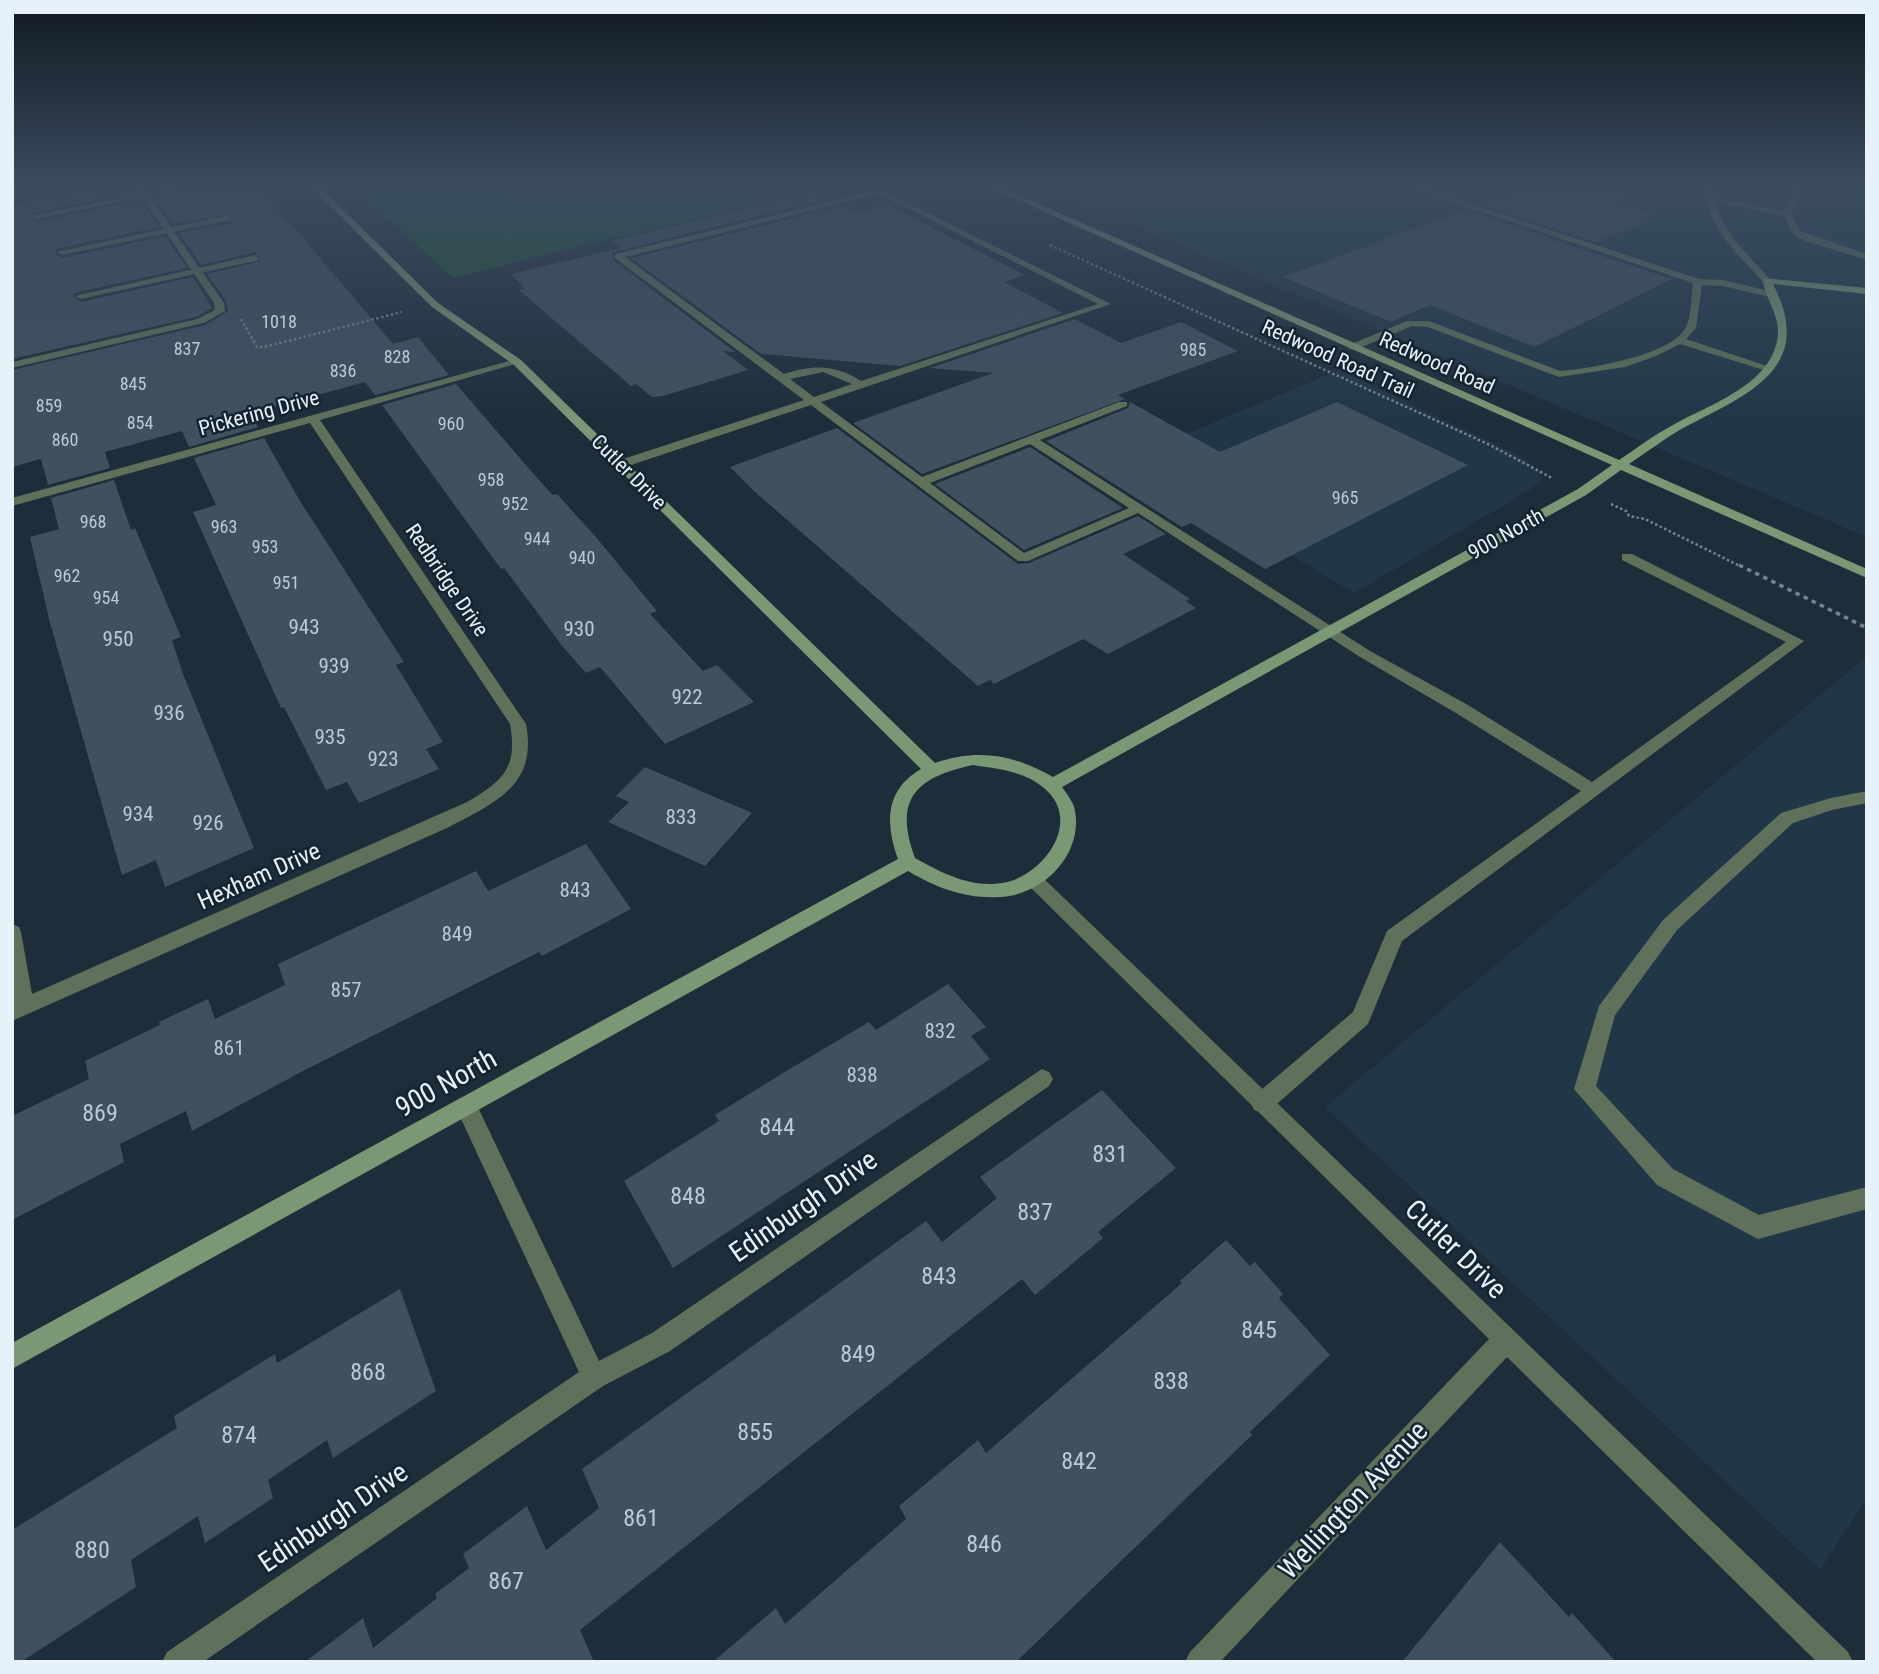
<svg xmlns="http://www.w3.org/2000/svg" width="1879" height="1674" font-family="'Roboto Condensed',sans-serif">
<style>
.built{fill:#213748}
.green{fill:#1b5131}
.building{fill:#3f505e}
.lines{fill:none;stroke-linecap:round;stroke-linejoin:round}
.path-far1{stroke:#77838f;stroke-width:2.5;stroke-dasharray:2.5 2.5;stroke-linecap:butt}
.path{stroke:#77838f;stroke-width:3.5;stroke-dasharray:4.5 4.5;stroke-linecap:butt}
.lane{fill:#5f715b;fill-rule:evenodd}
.street{fill:#5f715b;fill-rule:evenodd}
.secondary{fill:#7b9875;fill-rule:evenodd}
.labels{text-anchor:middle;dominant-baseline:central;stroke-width:5;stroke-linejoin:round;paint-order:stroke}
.far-number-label{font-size:18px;fill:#bdc9d3}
.far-street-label{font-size:21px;fill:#e7f1fa;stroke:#142430}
.number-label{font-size:21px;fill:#bdc9d3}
.street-label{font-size:24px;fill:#e7f1fa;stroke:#142430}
.near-number-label{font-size:24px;fill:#bdc9d3}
.near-street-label{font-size:28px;fill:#e7f1fa;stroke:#142430}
</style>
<rect width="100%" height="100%" fill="#1e2d3a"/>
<!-- built -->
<path class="built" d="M1044,187h823v350l-459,-195z
M1339,370l180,85 21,16 1,10 -11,9 -176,103 -225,-135z
M1867,656v843l-47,71 -495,-463z"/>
<!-- green -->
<path class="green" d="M12,187h69l-69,14z
M354,187h471l-372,91z"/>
<!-- building -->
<path class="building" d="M103,187h30l2,5 -104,21 -2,3 8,6 104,-22 18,27 -103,22 -1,5 7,4 103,-22 22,32 -113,25v5l7,4 112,-25 19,31 -16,9 -184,42v-154z
M193,187h63l37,39 100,118 25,-7 31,38 -74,20 -10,-13 -115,31 8,14 -69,20 -7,-16 -77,21 5,16 -62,17 -7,-26 -29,8v-97l193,-45 23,-14 -2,-10 -19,-27 54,-13 -6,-9 -54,13 -22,-32 53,-10 -2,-9 -58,10 -19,-27z
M1527,187h117l1,3 -32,12 39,12 -15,6 7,2 -48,20 -115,-38z
M815,192l13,7 -215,53v8l122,92 -12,-1 25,19 -85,26 -11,1 -16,-13 -5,2 -112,-96 6,-1 -14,-15 110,-26 -10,-7z
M887,205l138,70 -21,7 59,31 -163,53 -139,-12 -130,-96 211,-52 13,7z
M1466,210l114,39 92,30 -137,68 -105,-42 -39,17 -108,-45z
M1075,319l46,24 60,-21 57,29 -120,44 7,4 -203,75 -69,-51 140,-50 -63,-5z
M456,384l82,95 15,16 4,-1 38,42 62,75 -7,3 53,57 14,-6 37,37 -89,42 -65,-77 -14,6 -23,-26 -59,-79 -3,1 -119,-164z
M1130,402l90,50 117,-50 131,63 -203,104 -74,-46 -9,4 -136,-86 82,-33z
M837,428l181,136 11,-1 109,-47 28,18 -43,20 67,45 -4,2 10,7 -88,46 -25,-15 -89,45 -4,-4 -12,6 -223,-194 -25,-25z
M264,438l36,63 104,161 -8,3 47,77 -17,7 13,20 -80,34 -12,-21 -21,8 -42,-83 -3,1 -88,-196 23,-7 -22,-47z
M1030,447l93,61 -99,42 -89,-66z
M114,480l17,50 4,-2 46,109 -9,3 11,34 71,174 -89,39 -9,-27 -34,15 -73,-256 -19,-82 29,-8 -8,-31z
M645,767l107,46 -47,53 -97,-44 21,-20 -13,-6z
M586,844l45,65 -89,47 -3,-4 -238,120 -109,59 -6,-20 -66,33 4,18 -112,58v-104l77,-37 -4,-18 75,-36 -1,-3 49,-23 7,20 70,-34 -7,-21 198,-93 12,20z
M948,984l38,43 -15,9 19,23 -317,209 -49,-87 95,-60 -4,-6 73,-45 81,-48 7,8z
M1102,1090l74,78 -78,64 5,6 -68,57 -13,-16 -442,351 14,32h-289l58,-44 10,30 64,-50 -2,-4 34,-26 -6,-14 64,-48 19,44 53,-42 -17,-39 344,-248 16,21 55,-44 -17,-21z
M1226,1240l24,26 5,-4 28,32 -4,4 51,57 -80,77 2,3 -236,227h-303l63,-54 9,16 121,-105 -7,-13 79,-66 8,13 196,-170 -2,-2z
M400,1289l36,102 -103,67 -6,-18 -59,40 5,18 -68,45 -7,-27 -67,44 5,27 -115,75h-9v-132l165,-102 -3,-12 101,-62 2,9z
M1500,1542l69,75 3,-4 44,49h-214z"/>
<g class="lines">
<!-- path-far1 -->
<path class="path-far1" d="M1050,245l440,200 62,33
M241,319l16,28h7l138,-35
M1611,504l15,7 3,5 16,3 97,48"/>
<!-- path -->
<path class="path" d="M1739,565l128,63"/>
<!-- lane -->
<path class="lane" d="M172,187h19l-155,32 -4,-3z
M1407,187h13l279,92 24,1 54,13v4l-3,1 -51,-12 -21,-1 -6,43 -10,11 87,29 -9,2 -84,-26 -24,12 -31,11 -66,10 -131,-50 -16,-1 -55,23h-8v-4l58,-24h22l131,50c29,-2 113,-16 126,-44 6,-12 5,-31 7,-44z
M1795,187h8l-12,27 9,17 67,23v6l-62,-19 -11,-6 -10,-19 -80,-17 4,-2 76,14z
M880,189l231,115 -290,98 101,75 197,-75h8v4l-87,34 330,211 98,54 124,77 194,-140 -164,-82v-6h10l172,87 -402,300 -34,83 -98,86 -8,3 -8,-3 -3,-7 3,-7 99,-84 34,-81 194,-140 -125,-78 -96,-56 -222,-144 -110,48h-10l-207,-156 -186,62h-8v-6l187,-61 -189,-142v-4zM879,194l219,110 -237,77c-27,-17 -48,-16 -77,-7l-159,-117zM823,372l29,12 -38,13 -24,-18zM1030,444l99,64 -105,45 -94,-70z
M228,215l3,5 -170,35 -4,-3z
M256,255l3,5 -179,39 -5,-3z
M1867,791v12l-35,7 -39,13 -116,107 -62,85 -19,71 77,83 86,46 108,-28v22l-109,30 -101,-54 -83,-96 25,-83 64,-86 118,-107 50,-15z"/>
<!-- street -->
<path class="street" d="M135,187h8l81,116 1,8 -21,12 -192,45v-6l185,-43 18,-9 -1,-7z
M1705,187h8c2,39 32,64 56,91v4h-6c-25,-28 -57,-55 -58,-95z
M513,360l9,2 -202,58 206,304c12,62 -32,79 -79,104l-435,193v-97l7,3 2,5 11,62 435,-192c36,-21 51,-34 43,-78l-200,-301 -298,83v-8z
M1033,872l6,2 809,778 5,10h-36l-310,-305 -287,305h-35l5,-10 299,-313 -462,-455 -3,-5 3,-5z
M1042,1069l7,3 4,7 -4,7 -379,265 -67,35 -400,276h-41l5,-10 412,-280 -124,-266 3,-7 8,-3 8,3 125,262 53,-28z"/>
<!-- secondary -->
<path class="secondary" d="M311,187h9l118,116 83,57 414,403c44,-15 79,-8 118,14l525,-288 34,-24 -623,-278h12l618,273c18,-12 35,-25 54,-35 37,-21 102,-41 105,-92 1,-20 -15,-38 -15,-55l104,10v6l-94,-10c44,85 -26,110 -90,144 -19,11 -36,24 -54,36l238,105v9l-246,-108 -35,25 -524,292c5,7 12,16 13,24 8,44 -32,84 -75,86 -35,2 -63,-9 -92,-26l-896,498v-26l886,-484c-13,-36 -13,-69 23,-90l-408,-405 -81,-57zM973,765c25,4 51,6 71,23 40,33 -1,89 -42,95 -32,5 -60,-10 -87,-25 -22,-59 1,-81 58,-93z"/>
</g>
<!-- sky -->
<linearGradient id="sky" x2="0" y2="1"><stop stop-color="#101920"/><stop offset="0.44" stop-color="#3b4c60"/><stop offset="1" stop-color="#3b4c60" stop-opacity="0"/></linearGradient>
<rect width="1879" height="422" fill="url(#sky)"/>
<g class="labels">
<!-- far-number labels -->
<g class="far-number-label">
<text x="279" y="321">1018</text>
<text x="187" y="348">837</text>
<text x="1193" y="349">985</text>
<text x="397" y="356">828</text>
<text x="343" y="370">836</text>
<text x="133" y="383">845</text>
<text x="49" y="405">859</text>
<text x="140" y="422">854</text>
<text x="451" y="423">960</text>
<text x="65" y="439">860</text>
<text x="491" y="479">958</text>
<text x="1345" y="497">965</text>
<text x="515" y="503">952</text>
<text x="93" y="521">968</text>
<text x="224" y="526">963</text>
<text x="537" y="538">944</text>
<text x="265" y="546">953</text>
<text x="582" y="557">940</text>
<text x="67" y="575">962</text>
<text x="286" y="582">951</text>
<text x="106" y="597">954</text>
</g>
<!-- far-street labels -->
<g class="far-street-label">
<text transform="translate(1338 359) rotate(24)">Redwood Road Trail</text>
<text transform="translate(1437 363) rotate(24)">Redwood Road</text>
<text transform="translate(259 413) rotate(-15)">Pickering Drive</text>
<text transform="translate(629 472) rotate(45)">Cutler Drive</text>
<text transform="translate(1506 534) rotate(-29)">900 North</text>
<text transform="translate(447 580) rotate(56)">Redbridge Drive</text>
</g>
<!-- number labels -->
<g class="number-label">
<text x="304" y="627">943</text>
<text x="579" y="629">930</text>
<text x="118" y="639">950</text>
<text x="334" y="666">939</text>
<text x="687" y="697">922</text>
<text x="169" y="713">936</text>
<text x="330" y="737">935</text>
<text x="383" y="759">923</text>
<text x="138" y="814">934</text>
<text x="681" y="817">833</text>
<text x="208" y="823">926</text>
<text x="575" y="890">843</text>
<text x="457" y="934">849</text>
<text x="346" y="990">857</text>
<text x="940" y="1031">832</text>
<text x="229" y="1048">861</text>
<text x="862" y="1075">838</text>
</g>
<!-- street labels -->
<g class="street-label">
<text transform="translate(259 876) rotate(-24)">Hexham Drive</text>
</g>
<!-- near-number labels -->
<g class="near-number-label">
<text x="100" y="1113">869</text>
<text x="777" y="1127">844</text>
<text x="1110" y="1154">831</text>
<text x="688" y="1196">848</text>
<text x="1035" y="1212">837</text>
<text x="939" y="1276">843</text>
<text x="1259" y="1330">845</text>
<text x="858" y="1354">849</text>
<text x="368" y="1372">868</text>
<text x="1171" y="1381">838</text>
<text x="755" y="1432">855</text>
<text x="239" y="1435">874</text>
<text x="1079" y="1461">842</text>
<text x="641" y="1518">861</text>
<text x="984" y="1544">846</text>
<text x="92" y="1550">880</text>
<text x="506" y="1581">867</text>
</g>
<!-- near-street labels -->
<g class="near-street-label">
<text transform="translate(446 1083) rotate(-29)">900 North</text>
<text transform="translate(803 1206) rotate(-35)">Edinburgh Drive</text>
<text transform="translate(1456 1249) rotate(44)">Cutler Drive</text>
<text transform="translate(1353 1500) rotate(-47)">Wellington Avenue</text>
<text transform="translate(333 1517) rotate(-34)">Edinburgh Drive</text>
</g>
</g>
<!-- border -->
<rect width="1879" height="1674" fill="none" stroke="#e7f1fa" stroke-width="28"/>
</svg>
